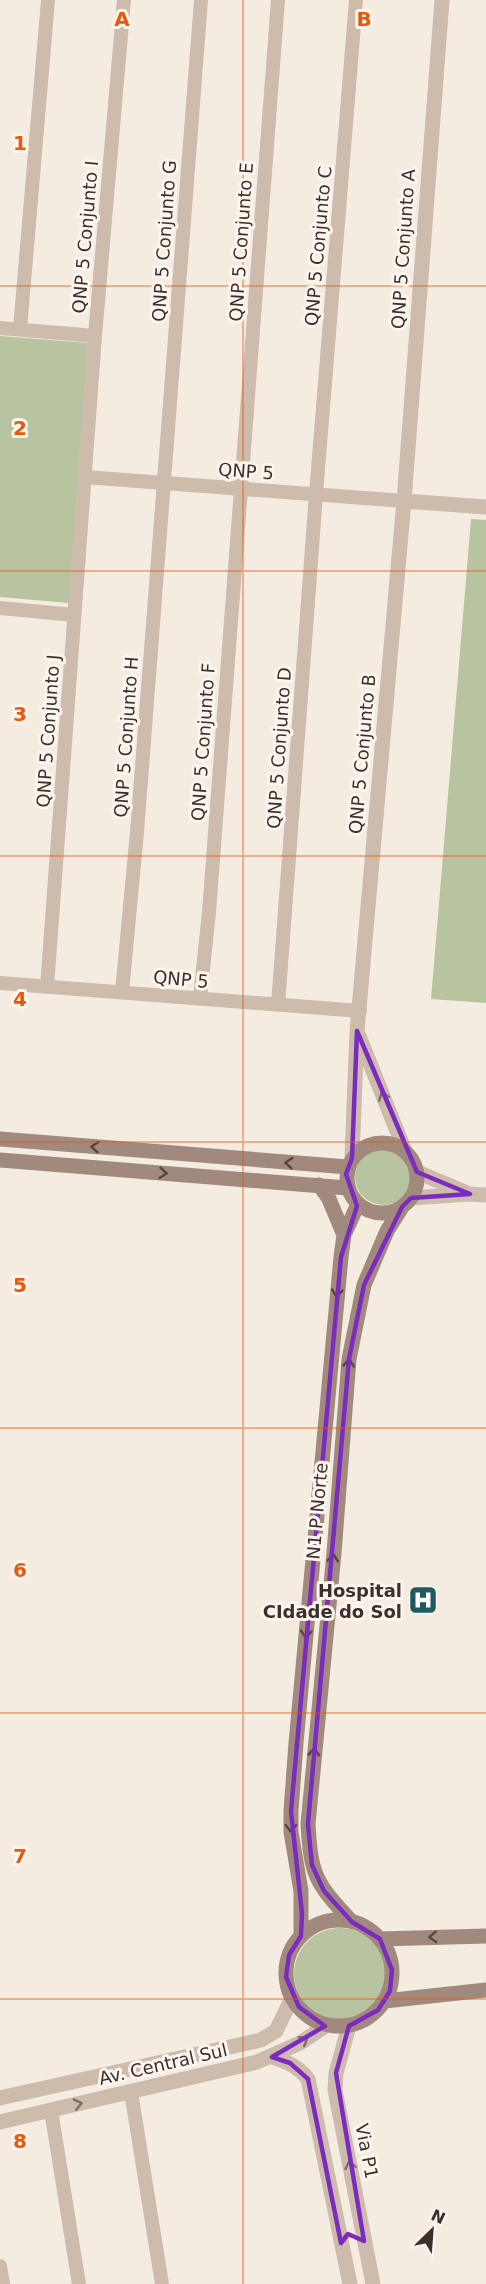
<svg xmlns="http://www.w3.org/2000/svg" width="486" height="2284" font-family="'DejaVu Sans',sans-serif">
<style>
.green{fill:#b8c4a0}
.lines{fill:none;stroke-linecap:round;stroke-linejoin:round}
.minor{stroke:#cdbbac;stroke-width:14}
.tertiary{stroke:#cdbbac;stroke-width:15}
.secondary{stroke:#a18a7d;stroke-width:15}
.oneway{stroke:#7d6f65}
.oneway2{stroke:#544640}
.marked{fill:none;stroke:#7b2cbf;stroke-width:4.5;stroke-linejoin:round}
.grid{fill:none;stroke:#e8590c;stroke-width:1.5;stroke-opacity:0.55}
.labels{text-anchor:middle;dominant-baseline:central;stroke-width:6;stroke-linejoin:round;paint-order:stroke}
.street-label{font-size:18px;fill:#3b302b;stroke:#fbf5ee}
.poi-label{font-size:18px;font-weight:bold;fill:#3b302b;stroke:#fbf5ee;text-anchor:end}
.grid-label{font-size:20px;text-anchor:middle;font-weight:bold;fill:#e8590c;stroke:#fbf5ee;stroke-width:6;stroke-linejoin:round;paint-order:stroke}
</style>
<rect width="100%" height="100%" fill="#f4ebe1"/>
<!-- green -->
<path class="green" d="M0,336l88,7 -19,260 -69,-6z
M471,519l15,1v483l-55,-4z
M355 1177a28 28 0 1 1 56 0a28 28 0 1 1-56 0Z
M294 1974a46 46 0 1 1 92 0a46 46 0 1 1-92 0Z"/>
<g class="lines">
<!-- minor -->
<path class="minor" d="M0,328l95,8
M20,329l28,-329
M85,477l319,24
M0,608l74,7
M0,983l360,28
M47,987l48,-651 29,-336
M122,992l15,-160 64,-832
M200,998l9,-86 69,-912
M278,1005l38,-511 40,-494
M131,2092l31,192
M51,2110l28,174
M0,2266l3,18"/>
<!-- tertiary -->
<path class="tertiary" d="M404,501l82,6
M359,1036l46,115
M352,1158l5,-127 47,-530 38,-501
M417,1172l50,21
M411,1198l59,-4 16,1
M349,2026l-13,47 -1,17 38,194
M272,2057c15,5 26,9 36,22l42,205
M0,2098l261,-58 15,-9 16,-33
M0,2122l257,-60 43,-19 27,-18"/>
<!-- secondary -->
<path class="secondary" d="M0,1139l348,28
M347 1178a35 35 0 1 1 70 0a35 35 0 1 1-70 0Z
M0,1160l347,28
M319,1185l10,14 15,36
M286 1973a53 53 0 1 1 106 0a53 53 0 1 1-106 0Z
M352,1922c-36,-39 -41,-45 -44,-98l26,-271 15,-194 15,-74 23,-54 15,-24
M301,1936v-45l-10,-59v-21l5,-68 45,-486 3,-22 14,-31
M380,1939l106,-3
M385,2001l101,-11"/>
</g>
<!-- one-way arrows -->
<defs><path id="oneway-chevron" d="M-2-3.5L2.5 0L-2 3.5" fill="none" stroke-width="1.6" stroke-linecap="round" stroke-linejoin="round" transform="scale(1.5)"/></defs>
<g class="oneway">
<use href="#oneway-chevron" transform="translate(383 1096) rotate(-112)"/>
<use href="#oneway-chevron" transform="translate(304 2040) rotate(-32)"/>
<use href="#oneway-chevron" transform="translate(78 2104) rotate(-13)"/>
<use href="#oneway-chevron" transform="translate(350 2165) rotate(-101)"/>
</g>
<g class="oneway2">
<use href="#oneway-chevron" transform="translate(95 1147) rotate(-175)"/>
<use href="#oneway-chevron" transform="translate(289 1163) rotate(-175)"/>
<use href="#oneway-chevron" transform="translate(163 1173) rotate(5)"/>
<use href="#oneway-chevron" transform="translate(337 1293) rotate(95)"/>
<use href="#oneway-chevron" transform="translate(349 1363) rotate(-84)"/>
<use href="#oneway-chevron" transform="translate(333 1558) rotate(-85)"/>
<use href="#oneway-chevron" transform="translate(306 1634) rotate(95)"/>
<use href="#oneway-chevron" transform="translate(314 1752) rotate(-86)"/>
<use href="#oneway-chevron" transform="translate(291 1828) rotate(89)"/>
<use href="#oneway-chevron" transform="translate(433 1937) rotate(178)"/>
</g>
<!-- marked area -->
<path class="marked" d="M357,1031l60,141 53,22 -59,4 -9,9 -38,78 -15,74 -41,465 4,41 12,26 28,31 28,17 12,31 -2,21 -12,19 -29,16 -13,47 28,168 -16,-7 -7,9 -33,-164 -18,-16 -18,-6 53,-31 -26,-19 -13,-30 3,-22 12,-19 1,-23 -11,-102 50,-554 16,-51 -11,-32 6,-16z"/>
<!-- grid -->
<path class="grid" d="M243,0v2284M0,286h486M0,571h486M0,856h486M0,1142h486M0,1428h486M0,1713h486M0,1999h486"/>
<!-- icons -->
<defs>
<g id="hospital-square" transform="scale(1.5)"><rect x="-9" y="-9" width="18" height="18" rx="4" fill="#1f5a5e" stroke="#fbf5ee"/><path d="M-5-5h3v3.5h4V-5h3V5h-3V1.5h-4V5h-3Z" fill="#fff"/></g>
</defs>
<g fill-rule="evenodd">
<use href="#hospital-square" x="423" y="1600"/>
</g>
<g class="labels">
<!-- street labels -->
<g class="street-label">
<text transform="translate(85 237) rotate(-85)">QNP 5 Conjunto I</text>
<text transform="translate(164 241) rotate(-86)">QNP 5 Conjunto G</text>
<text transform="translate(241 242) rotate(-86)">QNP 5 Conjunto E</text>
<text transform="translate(318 246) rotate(-85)">QNP 5 Conjunto C</text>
<text transform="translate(403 249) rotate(-86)">QNP 5 Conjunto A</text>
<text transform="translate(246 471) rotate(4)">QNP 5</text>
<text transform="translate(48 731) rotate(-86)">QNP 5 Conjunto J</text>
<text transform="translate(126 737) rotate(-86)">QNP 5 Conjunto H</text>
<text transform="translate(203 742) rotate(-86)">QNP 5 Conjunto F</text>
<text transform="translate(279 748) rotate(-86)">QNP 5 Conjunto D</text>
<text transform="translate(362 754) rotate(-85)">QNP 5 Conjunto B</text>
<text transform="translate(181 979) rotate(5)">QNP 5</text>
<text transform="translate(317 1511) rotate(-85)">N1 P Norte</text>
<text transform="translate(163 2064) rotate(-13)">Av. Central Sul</text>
<text transform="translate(367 2151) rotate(79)">Via P1</text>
</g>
<!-- poi labels -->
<g class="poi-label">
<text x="402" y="1590">Hospital<tspan x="402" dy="21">CIdade do Sol</tspan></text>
</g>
</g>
<g class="grid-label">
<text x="122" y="26">A</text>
<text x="364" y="26">B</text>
<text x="20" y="150">1</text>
<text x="20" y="435">2</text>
<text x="20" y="721">3</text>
<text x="20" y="1006">4</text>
<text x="20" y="1292">5</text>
<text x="20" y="1577">6</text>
<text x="20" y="1863">7</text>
<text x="20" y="2148">8</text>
</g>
<!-- north arrow -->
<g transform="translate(432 2230) rotate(25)" stroke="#fbf5ee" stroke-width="4.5" paint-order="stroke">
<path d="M0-4.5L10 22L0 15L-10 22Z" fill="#3b302b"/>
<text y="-9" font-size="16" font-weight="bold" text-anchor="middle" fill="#3b302b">N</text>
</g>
</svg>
